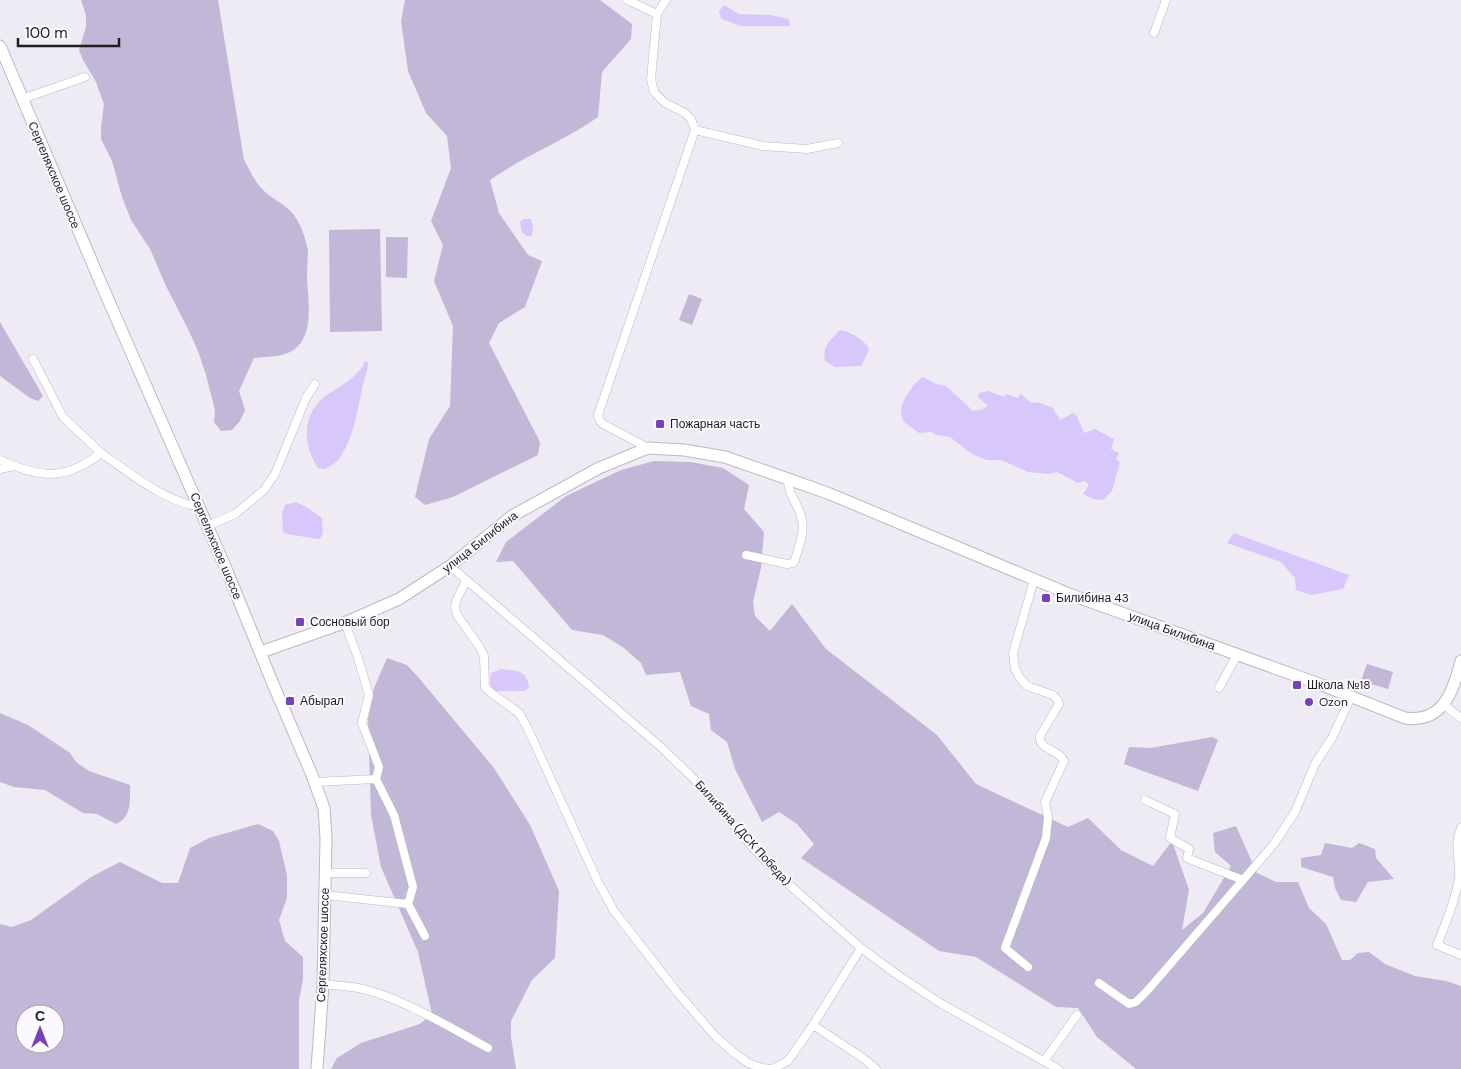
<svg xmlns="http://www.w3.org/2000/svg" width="1461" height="1069" font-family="'DM Sans',sans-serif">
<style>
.green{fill:#c1b7d6;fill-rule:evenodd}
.water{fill:#d8c7fa}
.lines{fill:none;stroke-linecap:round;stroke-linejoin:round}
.minor-casing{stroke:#bcb9c2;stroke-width:9}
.secondary-casing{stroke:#bcb9c2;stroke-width:13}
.minor{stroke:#fff;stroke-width:8}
.secondary{stroke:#fff;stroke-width:11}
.poi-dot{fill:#7641b9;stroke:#fbf9ff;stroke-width:2}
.labels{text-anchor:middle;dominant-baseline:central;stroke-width:4;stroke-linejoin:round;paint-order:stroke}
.street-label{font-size:12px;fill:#1e1d20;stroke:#fbf9ff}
.poi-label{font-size:12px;fill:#1e1d20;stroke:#fbf9ff;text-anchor:start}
</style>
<rect width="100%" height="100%" fill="#eeebf4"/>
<!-- green -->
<path class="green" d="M81,0h137l26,160c6,10 10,21 18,29 9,10 24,15 32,26 7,10 12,24 14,36 0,8 -1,15 -1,23 0,22 8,56 -10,73 -11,11 -29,9 -43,11l-15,33 6,19 -5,11 -8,9 -11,1 -7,-9 1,-12 -9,-35 -8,-24 -10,-22 -22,-43 -16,-37 -19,-29 -9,-23 -10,-36 -11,-22v-12l3,-23 -8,-22 -13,-22 -4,-10 7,-23v-12z
M405,0h195l32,24 -1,15 -29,33 -4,45c-34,24 -74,39 -108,63l9,33 29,42 14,6 -17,46 -26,16 -10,20 51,99 -2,13 -85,42 -28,8 -10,-8 14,-58 21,-33 3,-80 -19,-45 9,-36 -12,-24 20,-53 -4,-32 -21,-23 -18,-42 -7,-50z
M380,229l2,102 -52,1 -1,-102z
M386,237h22l-1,41 -21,-1z
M689,294l13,5 -10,26 -13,-5z
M0,322l43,74 -5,5 -8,-3 -30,-22z
M654,461l36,1 33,6 26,17 -5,24 20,23 -3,36 -8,34 2,14 15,15 22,-27 34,45 111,86 39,49 92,43 20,-9 33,32 32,16 19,-25 17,49 -7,40 21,-17 28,-47 -16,-14 -2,-19 23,-7 21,47 19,9h22l11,26 17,16 16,36h8l8,-7 11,-1 16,12 30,12 31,5 15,5v83h-325l-39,-32 -19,-29 -22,-1 -80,-50 -37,-6 -138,-93 13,-14 -17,-20 -18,-12 -17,10 -27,-53 -8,-27 -16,-12 -2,-16 -18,-8 -11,-34 -34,3 -5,-12 -17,-15 -21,-13 -31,-5 -59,-69 -17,1 10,-20 60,-46 55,-26z
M387,658l20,7 11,12 76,91 36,57 29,66 -4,67 -23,22 -21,41v16l5,32h-185l6,-11 24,-15 59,-19 12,-10 -14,-62 -37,-85 -10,-52 -3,-96 6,-31z
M1367,664l26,8 -5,17 -27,-8z
M0,713l28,12 42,28 6,9 13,9 41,14c0,14 2,33 -14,39l-19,-10 -14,-1 -38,-23 -31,-3 -14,-5z
M1212,737l6,3 -20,51 -74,-27 5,-17 22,1z
M258,824l15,7 6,10 8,34v23l-8,22 6,21 18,16v22l-4,21v69h-299v-145l12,3 19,-7 60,-43 29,-15 42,21h16l12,-35 19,-10zM25,1014h30v30h-30z
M1325,843l27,5 7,-5 16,6 1,9 18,21 -26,3 -12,20 -15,-2 -6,-12 -2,-11 -32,-10v-9l20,-3z"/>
<!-- water -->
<path class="water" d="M724,5l15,9 32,1 18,4 1,7h-49l-20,-7 -2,-8z
M523,219h8l2,8 -1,9h-5l-5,-4 -2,-10z
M840,330c10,2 26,10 29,20l-8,16 -26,1 -10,-6c-3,-15 5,-20 15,-31z
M364,361l4,1c0,8 -3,14 -5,23 -5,22 -10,57 -25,75 -3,4 -9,6 -13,9l-7,-1c-15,-24 -17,-51 6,-71 10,-8 23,-13 32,-23 4,-4 8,-7 8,-13z
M923,377l13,7 10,2 27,25 8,-1 7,-4 -10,-9 1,-4 9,-2 16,6 2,-3 12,4 2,-4c8,4 8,11 18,8l15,6 7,12 13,-7 4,3 7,17 11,-4 19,10 -3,10 8,4 -3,6 4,3 -8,29 -9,9 -10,-1 -10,-5 6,-9 -4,-4 -7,2 -21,-11 -9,2 -20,-2 -27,-12h-14l-15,-6 -22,-17 -13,-2 -6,-3 -12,1 -16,-12c-1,-4 -2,-9 -2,-12 2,-10 13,-27 22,-32z
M296,502l12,6 14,10c0,7 3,17 -3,21l-33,-5 -3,-2 -1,-19 3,-8z
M1234,533l115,42 -6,14 -31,6 -16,-5 -1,-12 -14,-16 -54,-19z
M501,669c14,2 26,0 28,18l-4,4h-31l-4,-7 1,-11z"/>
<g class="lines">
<!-- minor casing -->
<g class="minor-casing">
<path id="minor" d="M627,0l30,14
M666,0l-9,14 -6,65 3,13 11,11 20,10 6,6 4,11 68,16 44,3 31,-6
M1154,33l12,-33
M22,99l63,-22
M33,359l30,58 38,36
M648,448l-45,-24 -3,-3 -2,-6 97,-285
M0,460c40,18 65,21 101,-7 26,18 67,51 98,53
M0,469l14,-3
M208,526l27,-12 29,-24 11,-16 31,-76 9,-14
M746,555l41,9 6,-1 2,-3c4,-14 11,-30 6,-44 -4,-14 -13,-21 -13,-37
M450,566l212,182 32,31 60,70 31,32 76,67 34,25 45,30 118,66
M466,581l-9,18 -2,8 2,8 22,31 5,10 1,31 5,5 29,21 9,16 69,151 17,31 63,81 39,45 17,15 15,11 14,5 10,1
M345,623l13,35 11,37 -7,28 17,44 -3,12 18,36 19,72 -5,17 17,32
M1219,688l18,-33
M1444,705l17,13
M314,782l62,-3
M1145,800l30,14 -5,24 19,11 -2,9 56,22
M1461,828c-8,19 0,32 -2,50 -3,19 -15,50 -22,67l24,10
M325,873h41
M325,895l83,9
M1028,967l-23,-19 41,-110 2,-21 -3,-15 19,-41c-5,-12 -26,-11 -24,-25l19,-32 -2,-5 -4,-4 -26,-9 -7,-8 -5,-9 -2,-16 21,-73
M1099,983l30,21 7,-2 11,-11 127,-147 21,-32 20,-48 17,-26 19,-41
M323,984c11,1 23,2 35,4 41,8 93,40 130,60
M813,1025l50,33 13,11
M1044,1061l33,-46
M772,1069l16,-8 25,-36 48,-77"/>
</g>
<!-- secondary casing -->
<g class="secondary-casing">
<path id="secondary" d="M0,46l100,235 127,290 46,113 39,91 12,33 2,30 -3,146 -6,85
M261,652l88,-31 50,-22 51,-33 62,-50 87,-48 49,-20 36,2 41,7 63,22 42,15 239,100 253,91 83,33c38,5 48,-26 56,-57"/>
</g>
<!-- minor -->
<use href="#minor" class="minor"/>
<!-- secondary -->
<use href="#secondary" class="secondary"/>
</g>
<!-- markers -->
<g class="poi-dot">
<rect x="655" y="419" width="10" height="10" rx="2.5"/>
<rect x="1041" y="593" width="10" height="10" rx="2.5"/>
<rect x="295" y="617" width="10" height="10" rx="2.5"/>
<rect x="1292" y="680" width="10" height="10" rx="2.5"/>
<rect x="285" y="696" width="10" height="10" rx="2.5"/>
<circle cx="1309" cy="702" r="5"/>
</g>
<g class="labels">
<!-- street labels -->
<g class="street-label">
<text transform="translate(54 175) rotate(67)">Сергеляхское шоссе</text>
<text transform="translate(480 542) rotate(-38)">улица Билибина</text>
<text transform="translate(216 546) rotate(67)">Сергеляхское шоссе</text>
<text transform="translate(1172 631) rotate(20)">улица Билибина</text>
<text transform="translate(743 833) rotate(48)">Билибина (ДСК Победа)</text>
<text transform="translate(323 945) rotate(-88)">Сергеляхское шоссе</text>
</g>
<!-- poi labels -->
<g class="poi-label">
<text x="670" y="424">Пожарная часть</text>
<text x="1056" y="598">Билибина 43</text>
<text x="310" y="622">Сосновый бор</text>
<text x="1307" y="685">Школа №18</text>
<text x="300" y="701">Абырал</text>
<text x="1319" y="702">Ozon</text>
</g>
</g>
<!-- north arrow -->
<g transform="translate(40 1029)"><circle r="24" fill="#fbf9ff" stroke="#a3a1a6"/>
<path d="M0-4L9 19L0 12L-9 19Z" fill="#7641b9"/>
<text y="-8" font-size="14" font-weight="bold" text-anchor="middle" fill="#1e1d20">С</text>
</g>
<!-- scale -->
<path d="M18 38v8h101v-8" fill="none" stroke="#1e1d20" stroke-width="2.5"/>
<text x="25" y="38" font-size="15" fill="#1e1d20" stroke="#fbf9ff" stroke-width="4" paint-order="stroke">100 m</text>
</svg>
